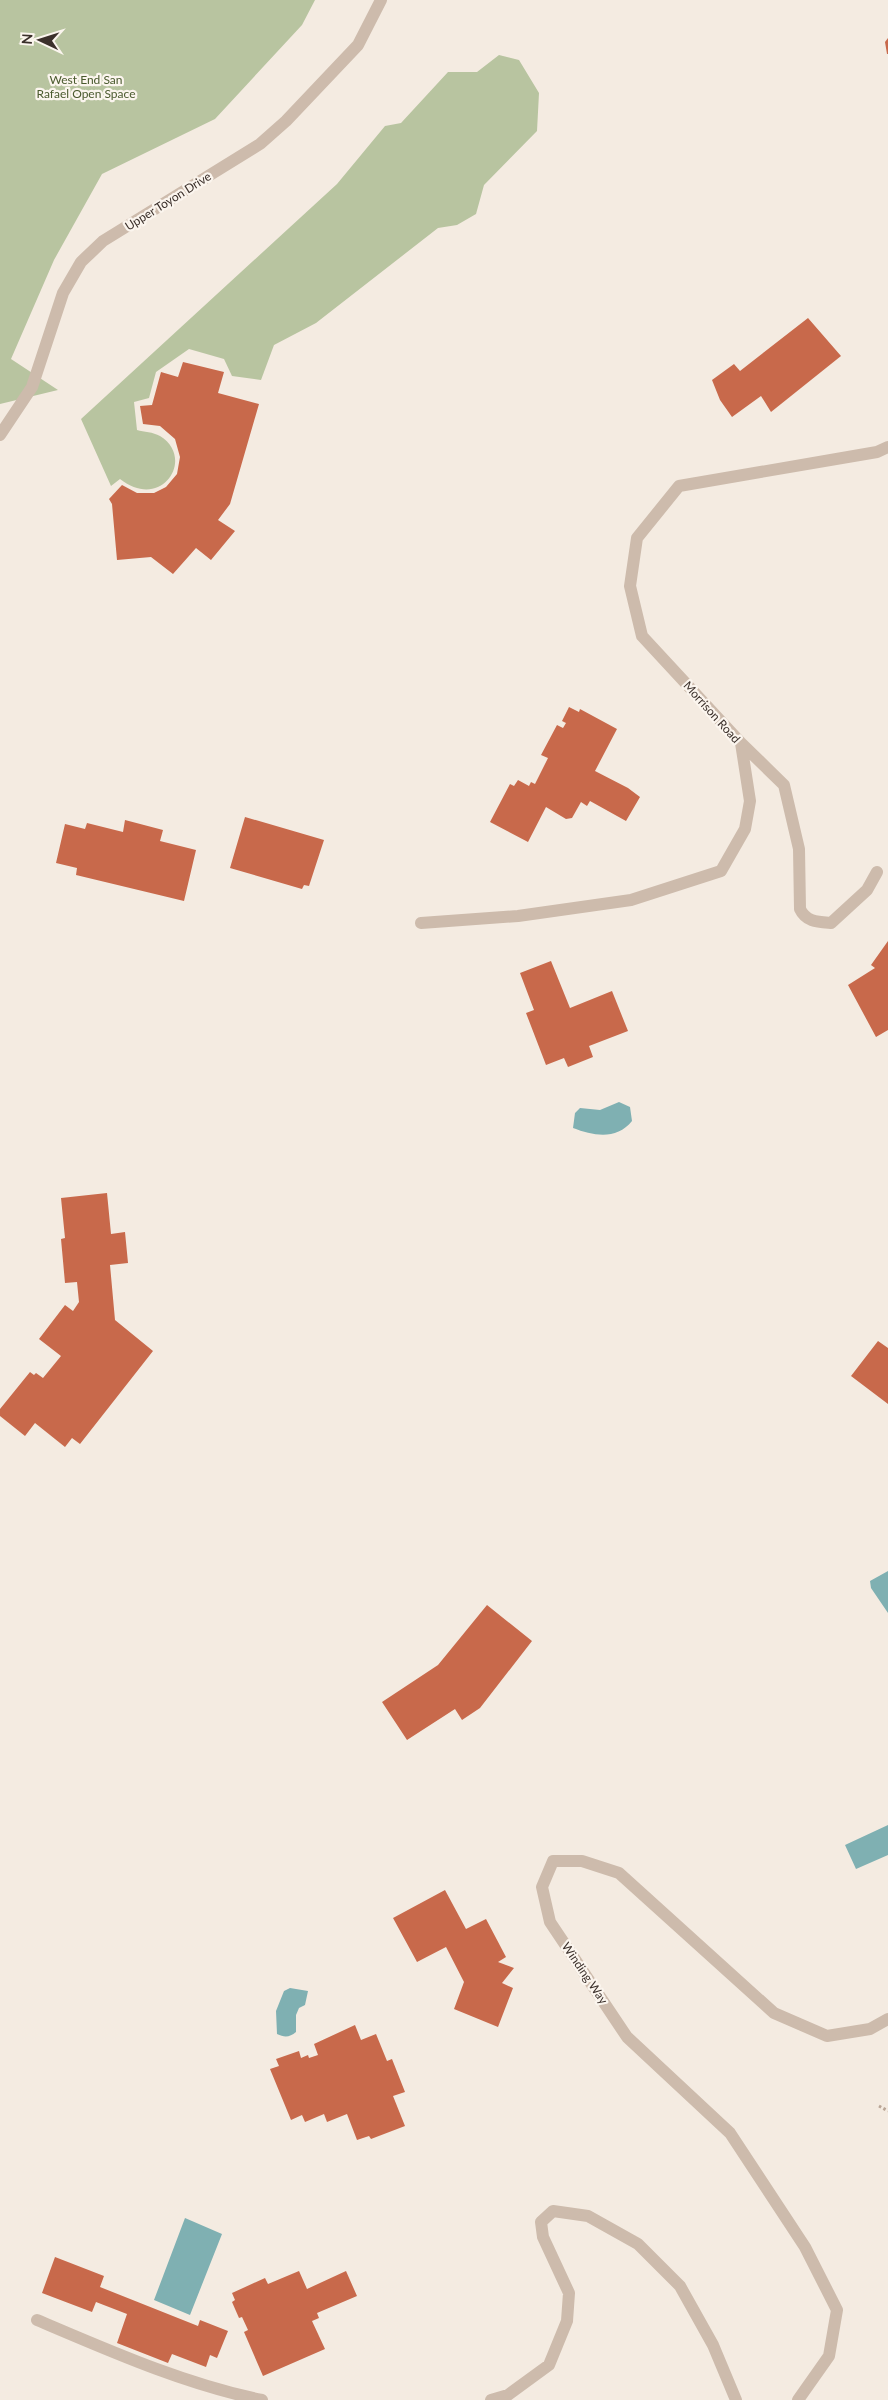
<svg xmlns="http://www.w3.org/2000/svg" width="888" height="2400" font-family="Lato,sans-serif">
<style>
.green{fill:#b8c4a0}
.water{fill:#7fb0b2}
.building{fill:#c8694b}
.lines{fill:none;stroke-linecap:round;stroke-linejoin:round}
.path{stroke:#b9a596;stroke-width:3;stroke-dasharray:2.5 2.5;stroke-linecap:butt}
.minor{stroke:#cdbbac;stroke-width:12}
.labels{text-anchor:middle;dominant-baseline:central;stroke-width:4.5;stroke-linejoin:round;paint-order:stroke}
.park-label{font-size:12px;fill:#4a5a2e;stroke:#fbf5ee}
.street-label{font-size:12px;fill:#3b302b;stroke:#fbf5ee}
</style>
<rect width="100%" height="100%" fill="#f4ebe1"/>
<!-- green -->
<path class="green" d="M0,0h315l-13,25 -87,94 -113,55 -48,86 -43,99 47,31 -58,14z
M499,55l20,5 20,33 -2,38 -53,54 -8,29 -19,11 -19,3 -122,95 -42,22 -13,35 -29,-4 -8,-17 -35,-10 -33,23 -7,26 -15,4 3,28c7,2 16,2 23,6 36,22 2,76 -40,43l-9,7 -30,-67 256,-235 48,-58 16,-3 47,-51h29z"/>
<!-- water -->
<path class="water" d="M619,1102l11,5 2,14c-15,19 -38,15 -59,7l2,-15 5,-5 20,2z
M888,1571v42l-17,-25 -1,-7z
M888,1825v30l-32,14 -11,-24z
M290,1988l18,3 -3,14 -6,3 -3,7v17c-6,5 -11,6 -19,2l-1,-23 8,-20z
M185,2218l37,16 -32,81 -36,-15z"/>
<!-- building -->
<path class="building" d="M888,38v16h-1l-2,-12z
M808,318l33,38 -70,56 -10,-16 -29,21 -12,-17 -8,-20 22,-16 6,7z
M183,362l41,10 -6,21 41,11 -29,100 -12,16 17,11 -24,29 -15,-12 -23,26 -22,-17 -34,3 -5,-56 -3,-5 13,-14 15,8h17l12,-6 11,-13 3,-17 -5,-18 -15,-13 -17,-2 -3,-18 12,-1 9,-33 17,5z
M569,707l10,5 1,-3 37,20 -22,42 33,17 12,9 -14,24 -36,-20 -3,5 -6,-4 -9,16 -6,1 -20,-12 -18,35 -38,-20 20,-38 4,2 4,-6 11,6 2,-4 4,2 13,-26 -7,-3 16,-30 6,3 3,-5 -4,-2z
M245,817l79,23 -15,46 -5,-1 -2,4 -72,-21z
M125,820l38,10 -3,11 36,9 -12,51 -108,-26 1,-7 -21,-5 9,-39 20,5 2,-6 36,9z
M888,941v89l-12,7 -28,-52 27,-17 -4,-3z
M551,961l19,47 42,-17 16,40 -39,15 4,11 -25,10 -4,-9 -18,7 -20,-52 8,-3 -14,-37z
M107,1193l4,41 14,-2 3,31 -18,2 5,55 38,31 -73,93 -8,-6 -7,9 -30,-24 -10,13 -25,-20v-7l30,-37 4,3 2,-2 7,5 18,-22 -22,-17 26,-34 8,6 6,-9 -2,-20 -12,1 -4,-44 4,-1 -4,-40z
M878,1341l10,7v56l-37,-28z
M487,1605l45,36 -52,67 -18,12 -7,-11 -48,31 -25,-38 56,-37z
M445,1890l21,39 20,-10 20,38 -8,5 16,6 -12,15 11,5 -15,39 -44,-18 10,-27 -18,-35 -29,15 -24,-44z
M355,2025l6,15 15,-6 11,27 5,-2 13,33 -12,4 12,30 -34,13 -2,-3 -12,4 -10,-26 -20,8 -3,-8 -19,8 -3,-7 -11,5 -21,-51 9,-3 -3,-7 23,-8 2,7 7,-3 1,3 9,-3 -4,-11z
M55,2257l49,19 -4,11 98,39 2,-6 28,11 -11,27 -7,-3 -4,12 -34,-13 -4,9 -51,-20 10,-29 -31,-12 -4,10 -50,-19z
M299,2271l8,18 39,-18 11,25 -40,17 2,5 -7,3 13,28 -62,27 -19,-44 4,-2 -6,-13 -3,1 -7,-16 3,-2 -3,-7 33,-15 3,6z"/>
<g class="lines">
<!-- path -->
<path class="path" d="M879,2106l9,5"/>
<!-- minor -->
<path class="minor" d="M0,435l32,-48 31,-94 18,-31 22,-21 157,-97 26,-23 72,-76 23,-45
M741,743l43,42 15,64 1,60c6,13 18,13 31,14l36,-33 10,-18
M421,923l97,-7 113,-16 90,-29 24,-42 5,-28 -9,-58 -99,-107 -12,-50 7,-48 42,-52 198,-34 11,-5
M37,2320c73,31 147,64 225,80
M491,2400l17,-5 41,-30 18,-44 2,-28 -26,-56 -2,-15 12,-11 35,5 50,28 42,42 33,59 23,55
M798,2400l31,-44 8,-46 -32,-63 -75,-114 -103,-96 -77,-115 -8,-35 11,-26h29l37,12 155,140 53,23 43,-7 18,-10"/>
</g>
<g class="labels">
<!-- park labels -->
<g class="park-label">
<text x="86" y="79">West End San<tspan x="86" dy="14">Rafael Open Space</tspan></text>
</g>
<!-- street labels -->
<g class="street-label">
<text transform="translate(168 201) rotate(-32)">Upper Toyon Drive</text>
<text transform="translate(712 712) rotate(48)">Morrison Road</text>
<text transform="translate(585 1973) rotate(56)">Winding Way</text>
</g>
</g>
<!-- north arrow -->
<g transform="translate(40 40) rotate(274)" stroke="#fbf5ee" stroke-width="4" paint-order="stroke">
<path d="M0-4L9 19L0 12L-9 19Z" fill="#3b302b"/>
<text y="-8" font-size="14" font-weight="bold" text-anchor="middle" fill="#3b302b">N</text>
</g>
</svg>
